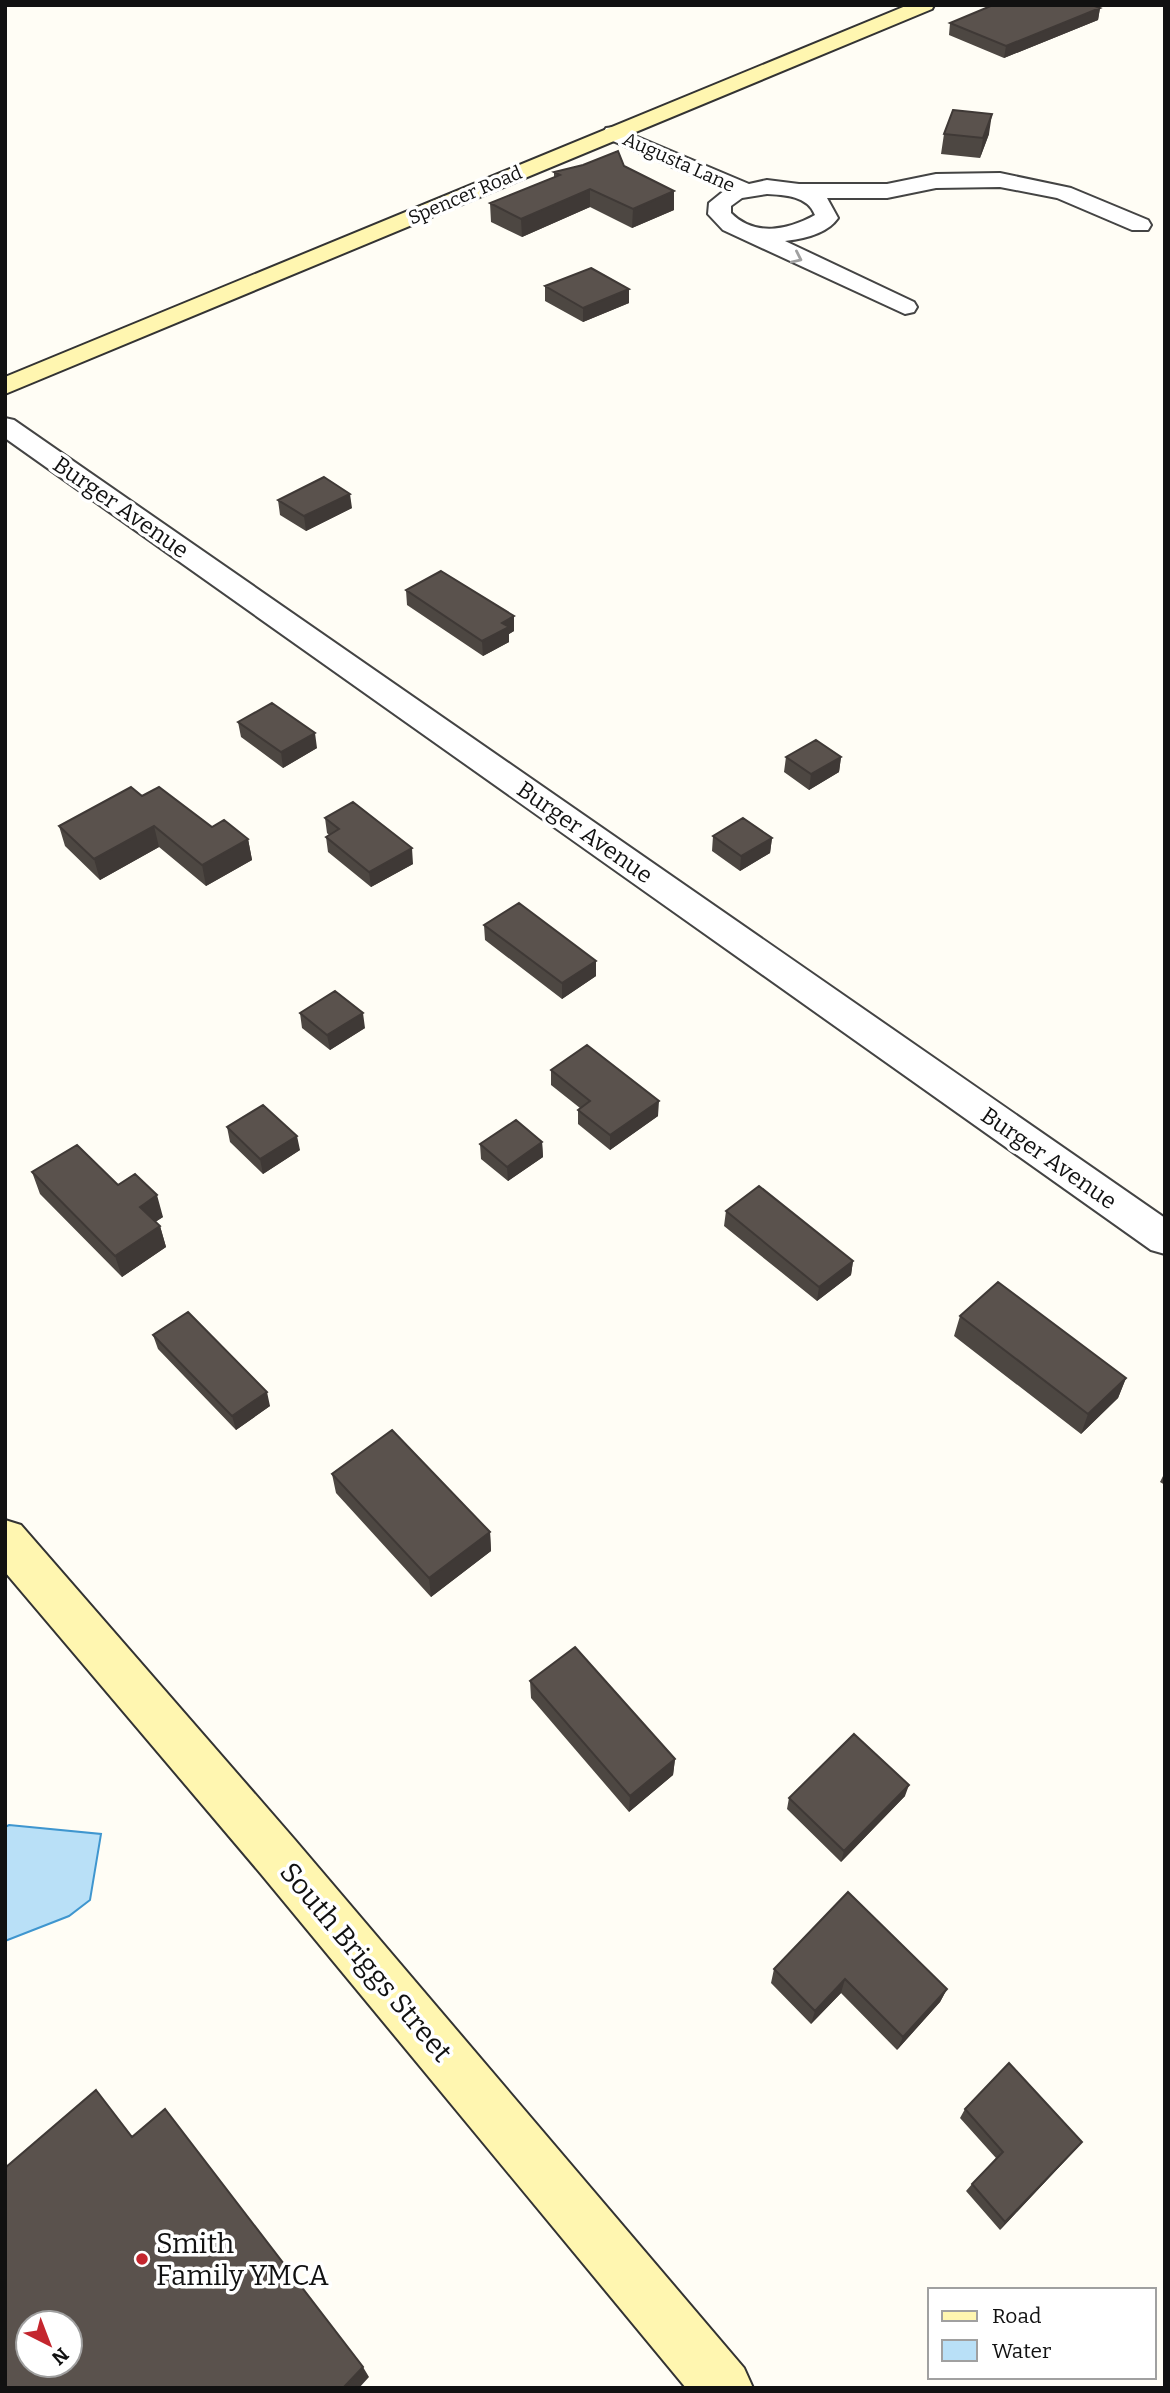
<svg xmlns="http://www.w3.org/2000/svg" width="1170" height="2393" font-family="Bitter,serif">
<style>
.water{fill:#b9e0f7;stroke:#3f96cf;stroke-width:2}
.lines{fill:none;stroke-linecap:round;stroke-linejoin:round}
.street-casing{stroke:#444;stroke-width:4}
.secondary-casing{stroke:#333;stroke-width:4}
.street{fill:#fff;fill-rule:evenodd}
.secondary{fill:#fff6b0;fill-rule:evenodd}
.wall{fill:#4d4742}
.shaded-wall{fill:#3f3936}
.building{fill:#5a524d;stroke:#3f3936;stroke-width:2;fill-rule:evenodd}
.oneway{stroke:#a0a0a0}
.poi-dot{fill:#c4262e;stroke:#fff;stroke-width:2.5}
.labels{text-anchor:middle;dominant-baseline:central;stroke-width:7;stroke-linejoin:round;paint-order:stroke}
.far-street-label{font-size:19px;fill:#111;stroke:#fff}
.street-label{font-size:23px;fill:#111;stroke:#fff}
.near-street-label{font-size:28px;fill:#111;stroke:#fff}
.near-poi-label{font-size:28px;fill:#111;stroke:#fff;text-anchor:start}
</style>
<rect width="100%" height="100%" fill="#fffdf5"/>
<!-- water -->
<path class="water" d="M9,1825l92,9 -11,66 -21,16 -64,25v-114z"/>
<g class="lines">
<!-- street casing -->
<g class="street-casing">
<path id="street" d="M614,127l135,57 18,-4 32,4h88l49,-10 64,-1 71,15 77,32 3,5 -3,5h-16l-75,-32 -57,-11 -64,1 -49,10h-60l11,20c-11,16 -35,21 -53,23l129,61 3,5 -3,5 -9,2 -182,-84 -15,-16 1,-11 16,-13 -119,-52 -3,-5 3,-5zM767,194c18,1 41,2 48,21 -27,15 -60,22 -84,-2v-7l11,-8z
M5,418l9,2 1151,798v36l-14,-4 -1146,-812z"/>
</g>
<!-- secondary casing -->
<g class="secondary-casing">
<path id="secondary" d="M908,5h26l-2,4 -927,385v-17z
M5,1520l16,5 274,315 449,528 9,20h-67l-425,-514 -256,-302z"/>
</g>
<!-- street -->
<use href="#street" class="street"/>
<!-- secondary -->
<use href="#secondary" class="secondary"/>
</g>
<!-- wall -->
<path class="wall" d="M1100,8l-2,12 -94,38 -55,-23 1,-12z
M944,134h45l-9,24 -39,-4z
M624,166l50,44 -42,18 -42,-21 -68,30 -31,-15 -1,-19 64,-26v-5z
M545,286l84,17 -46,19 -38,-21z
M278,500l74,8 -46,23 -26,-16z
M406,590l108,26v15l-5,3v8l-26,14 -76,-51z
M238,722l79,26 -34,20 -42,-31z
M786,757h55l-2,15 -30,18 -25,-18z
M142,796l70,31 36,12 4,21 -46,26 -47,-39 -59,33 -35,-34 -6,-20z
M325,818l88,46 -42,23 -43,-35 -2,-15 3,-2 -2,-2z
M713,836l59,2 -2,15 -30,18 -28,-20z
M484,925l112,51 -34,23 -77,-59z
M300,1013l65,15 -35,22 -28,-22z
M551,1070l107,46 -48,34 -32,-26v-14l2,-2 -29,-23z
M227,1127l73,23 -37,24 -33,-32z
M542,1142l1,15 -35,24 -27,-22 -1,-15z
M32,1172l86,13 45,32 -8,5 5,4 6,21 -44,30 -82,-83z
M726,1211l127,50 -2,14 -34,26 -93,-75z
M960,1316l166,62 -8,20 -37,36 -127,-98z
M153,1335l117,71 -34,24 -78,-81z
M1165,1472v13l-5,-3z
M332,1474l158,58 1,19 -60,46 -95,-104z
M530,1681l145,78 -2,16 -44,37 -98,-114z
M905,1796l-64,66 -54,-53 2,-11z
M774,1969l173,20 -7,13 -43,48 -56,-57 -30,31 -40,-41z
M965,2109l110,41 -75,80 -34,-39 6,-7 24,-26 -36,-40z"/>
<!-- shaded-wall -->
<path class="shaded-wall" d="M1100,8l-2,12 -94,38 2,-12z
M992,114l-3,20 -9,24 3,-20z
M590,189v18l-68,30 -1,-18z
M674,191v19l-42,18 1,-19z
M629,289v14l-46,19v-14z
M350,494l2,14 -46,23 -2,-15z
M514,616v15l-5,3v8l-26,14 -1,-15 20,-18z
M315,733l2,15 -34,20 -2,-16z
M841,757l-2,15 -30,18 2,-16z
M154,826l5,21 -59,33 -6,-21z
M772,838l-2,15 -30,18 1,-15z
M248,839l4,21 -46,26 -4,-21z
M412,848l1,16 -42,23 -2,-15z
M596,961v15l-34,23v-16z
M363,1013l2,15 -35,22 -3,-15z
M659,1101l-1,15 -48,34v-15z
M297,1136l3,14 -37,24 -3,-15z
M542,1142l1,15 -35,24 -1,-14z
M157,1195l6,22 -17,11 -6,-21z
M160,1226l6,21 -44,30 -7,-21z
M853,1261l-2,14 -34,26 2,-14z
M1126,1378l-8,20 -37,36 7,-20z
M267,1392l3,14 -34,24 -4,-14z
M490,1532l1,19 -60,46 -2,-19z
M675,1759l-2,16 -44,37 1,-16z
M909,1785l-4,11 -64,66 3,-11z
M845,1979l-4,14 -30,31 4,-13z
M947,1989l-7,13 -43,48 6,-13z
M1082,2142l-7,8 -75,80 5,-8z
M363,2367l6,10 -10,11h-15v-1z"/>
<!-- building -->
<path class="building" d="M993,5h99l8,3 -94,38 -56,-23z
M953,110l39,4 -9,24 -39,-4z
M618,151l6,15 50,25 -41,18 -43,-20 -69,30 -31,-16 70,-28 -6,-3 29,-7z
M591,268l38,21 -46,19 -38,-22z
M324,477l26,17 -46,22 -26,-16z
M441,571l73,45 -12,7 7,4 -27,14 -76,-51z
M272,703l43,30 -34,19 -43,-30z
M816,740l25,17 -30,17 -25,-17z
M131,787l11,9 17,-9 53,40 12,-7 24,19 -46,26 -48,-39 -60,33 -35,-33z
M353,802l59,46 -43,24 -43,-35 13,-8 -14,-11z
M743,818l29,20 -31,18 -28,-20z
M519,903l77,58 -34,22 -78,-58z
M335,991l28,22 -36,22 -27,-22z
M587,1045l72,56 -49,34 -32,-25 12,-9 -39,-31z
M263,1105l34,31 -37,23 -33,-32z
M516,1120l26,22 -35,25 -27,-23z
M77,1145l41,40 17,-11 22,21 -17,12 20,19 -45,30 -83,-84z
M759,1186l94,75 -34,26 -93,-76z
M998,1282l128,96 -38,36 -128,-98z
M188,1312l79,80 -35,24 -79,-81z
M392,1430l98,102 -61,46 -97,-104z
M575,1647l100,112 -45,37 -100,-115z
M854,1734l55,51 -65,66 -55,-53z
M848,1892l99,97 -44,48 -58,-58 -30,32 -41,-42z
M1009,2063l73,79 -77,80 -33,-38 31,-32 -38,-43z
M96,2090l36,47 33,-28 198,258 -19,20v1h-339v-220zM28,2323h42v42h-42z"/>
<!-- one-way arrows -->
<defs><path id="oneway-chevron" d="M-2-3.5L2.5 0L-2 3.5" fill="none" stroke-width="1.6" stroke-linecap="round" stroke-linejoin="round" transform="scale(1.75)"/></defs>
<use class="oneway" href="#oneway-chevron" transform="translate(797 258) rotate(25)"/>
<!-- markers -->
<circle class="poi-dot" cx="142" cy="2259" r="7"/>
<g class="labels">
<!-- far-street labels -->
<g class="far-street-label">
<text transform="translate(679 162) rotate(24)">Augusta Lane</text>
<text transform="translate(465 195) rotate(-23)">Spencer Road</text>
</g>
<!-- street labels -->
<g class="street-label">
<text transform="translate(121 507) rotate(35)">Burger Avenue</text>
<text transform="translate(585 832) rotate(35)">Burger Avenue</text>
<text transform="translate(1049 1158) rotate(35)">Burger Avenue</text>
</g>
<!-- near-street labels -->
<g class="near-street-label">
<text transform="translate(366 1962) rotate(50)">South Briggs Street</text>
</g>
<!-- near-poi labels -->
<g class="near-poi-label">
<text x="156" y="2243">Smith<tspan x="156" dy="32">Family YMCA</tspan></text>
</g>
</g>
<!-- border -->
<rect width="1170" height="2393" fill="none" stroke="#111111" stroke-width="14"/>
<!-- legend -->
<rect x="928" y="2288" width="228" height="91" fill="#ffffff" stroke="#a0a0a0" stroke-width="2"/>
<rect x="942" y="2311" width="35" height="10" fill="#fff6b0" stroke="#a0a0a0" stroke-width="2"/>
<text x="992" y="2323" font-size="21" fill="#111111">Road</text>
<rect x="942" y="2340" width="35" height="21" fill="#b9e0f7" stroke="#a0a0a0" stroke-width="2"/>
<text x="992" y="2358" font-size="21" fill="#111111">Water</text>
<!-- north arrow -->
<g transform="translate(49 2344) rotate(138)"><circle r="33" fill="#ffffff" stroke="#a0a0a0" stroke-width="2"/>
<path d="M0-5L12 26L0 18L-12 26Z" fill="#c4262e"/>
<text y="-10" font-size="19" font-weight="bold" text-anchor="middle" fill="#111111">N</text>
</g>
</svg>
